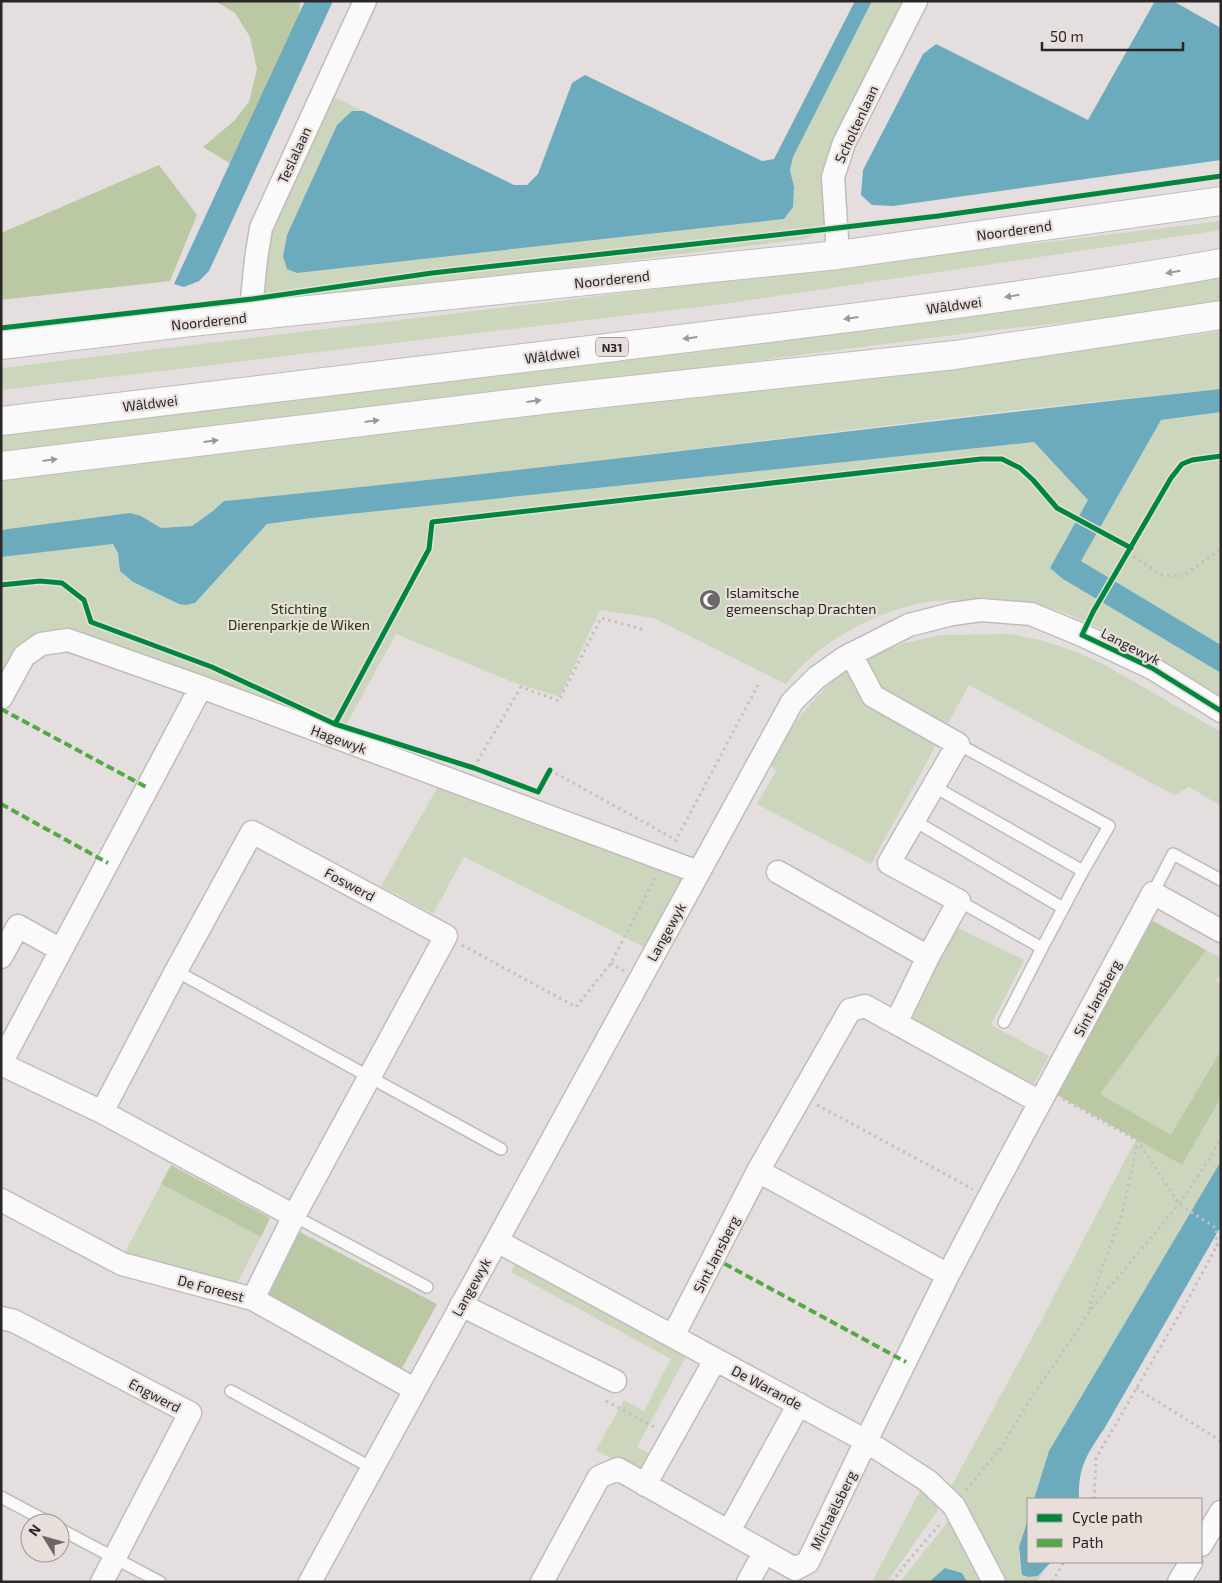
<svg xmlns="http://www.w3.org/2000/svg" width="1222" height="1583" font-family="'Exo 2',sans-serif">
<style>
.green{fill:#ccd6bc}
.forest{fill:#bac8a4}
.water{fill:#6caabe}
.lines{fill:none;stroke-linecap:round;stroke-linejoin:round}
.lane-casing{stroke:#c0bcbb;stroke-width:14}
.street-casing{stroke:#c0bcbb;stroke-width:25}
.secondary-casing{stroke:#c0bcbb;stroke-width:30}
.highway-casing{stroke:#c0bcbb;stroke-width:30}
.path{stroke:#c3c1c0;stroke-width:3;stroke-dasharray:2.5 4;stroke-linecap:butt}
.lane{stroke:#fbfafa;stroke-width:11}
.street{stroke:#fbfafa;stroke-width:22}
.secondary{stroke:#fbfafa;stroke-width:28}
.highway{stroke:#fbfafa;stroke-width:28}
.quiet{stroke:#53aa44;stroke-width:4;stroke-dasharray:8 4;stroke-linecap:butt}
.cycleway-casing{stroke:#e8deda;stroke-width:8}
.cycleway{stroke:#00873e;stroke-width:5}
.oneway{fill:#9d9b9a}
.labels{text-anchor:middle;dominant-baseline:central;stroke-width:4.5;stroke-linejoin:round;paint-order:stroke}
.shield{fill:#e8deda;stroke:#635d5b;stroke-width:1}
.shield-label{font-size:12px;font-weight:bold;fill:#2a2625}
.street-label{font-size:14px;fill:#2a2625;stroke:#e8deda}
.poi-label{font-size:14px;fill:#2a2625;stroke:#e8deda;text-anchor:start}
.park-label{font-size:14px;fill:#233604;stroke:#e8deda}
</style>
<rect width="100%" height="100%" fill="#e4dfde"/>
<!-- green -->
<path class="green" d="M872,1h33l-79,218 -6,11 -14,9 -522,63 -11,-6 -21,3 18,-77 60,-127 33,16h-11l-15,14 -50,110 -4,21 14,17 487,-54 9,-12 1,-19 -4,-18 3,-13z
M1221,221v9l-498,74 -722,86v-22z
M1221,271v32l-33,6 -211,23 -438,57 -538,63v-20z
M1221,331v58c-90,9 -181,18 -271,29 -242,29 -483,60 -726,83l-11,10 -21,15 -31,2 -20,-12 -140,14v-53l602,-73 583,-68z
M1221,412v233l-140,-84 80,-141z
M1034,442l55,58 -26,79 158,94v25c-25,-15 -51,-30 -76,-44 -32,-19 -66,-39 -103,-48 -16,-5 -36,-5 -53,-5 -22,0 -51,-3 -72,3 -48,11 -101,40 -131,80l-132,-66 -54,-8 -40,87 -45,-14 -119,-49 -56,102 -277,-100 -62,41v-120l112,-13 5,9 2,18 13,11 46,22 16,-1 72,-79 45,-6z
M1010,634l31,6 33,11 29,13 118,68v74l-32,-19 -15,8 -205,-110 -98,179 -114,-60 19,-33 -10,-12 45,-56 15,-16 18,-17 22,-11 38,-16 37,-8z
M439,785l247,91 -40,72 -182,-91 -31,57 -52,-28z
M954,926l70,34 -33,65 58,31 -15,28 -128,-67z
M1206,950l15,8v15l-5,8 5,3v66l-50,86 -71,-42z
M1221,1098v63l-172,290 -15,48h-6v20l-9,28v11l19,18 6,-5 -7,11h-30l-39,-72 -10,-11 -7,-12 89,-164 96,-184 46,26z
M161,1184l100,53 -26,50 -113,-29z
M518,1258l171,93 -52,96 13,7 -11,20 -43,-24 28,-50 20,11 27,-52 -160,-87z
M921,1489l19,18 -53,75h-15z
M949,1520l34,62h-16l-5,-9 -17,-5 -16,14h-29z"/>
<!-- forest -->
<path class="forest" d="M215,1h85l-1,30 -63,136 -33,-20 31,-26 15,-19 8,-33 -7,-32 -15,-24z
M159,165l38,50 -27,66 -169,19v-67z
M1151,920l55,30 -106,144 71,41 50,-85v48l-39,67 -130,-73z
M171,1165l99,53 -9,19 -100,-53z
M296,1230l141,74 -36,66 -138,-75z"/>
<!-- water -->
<path class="water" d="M305,1h28l-124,270 -10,10 -15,6 -10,-3z
M855,1h17l-79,156 -3,13 4,17 -1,20 -9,12 -487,54 -10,-4 -4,-13 4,-21 50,-110 15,-14h11l151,74h13l11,-11 34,-91 13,-8 177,86 12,-2z
M1155,1h18l48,27v132l-328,46 -21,-1 -11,-10 2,-25 60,-116 13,-10 152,76z
M1221,389v23l-60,8 -80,141 140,84v28l-158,-94 -13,-11 38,-68 -54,-58 -722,76 -45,6 -72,79 -9,2 -7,-1 -46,-22 -13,-11 -2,-18 -5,-9 -112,13v-27l129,-17 11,3 20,12 31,-2 21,-15 11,-10c333,-32 664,-77 997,-112z
M1221,1161v65l-117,203c-17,25 -26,38 -25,70h-45l15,-48z
M1028,1519v43h23l-13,14 -9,1 -7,-2 -3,-28z
M945,1568l17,5 5,9h-38z"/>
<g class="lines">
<!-- lane casing -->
<g class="lane-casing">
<path id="lane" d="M958,744l151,82 -26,45 -41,77 -83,-47
M933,786l150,85
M913,820l150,88
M1153,893l20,-39 48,26
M176,971l325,178
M1004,1022l38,-74
M294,1216l133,71
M231,1391l141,77
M1,1497l49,26
M60,1529l100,53"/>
</g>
<!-- street casing -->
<g class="street-casing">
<path id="street" d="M838,255l-5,-78 11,-34 72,-142
M260,315l-8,-16 4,-40 5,-31 104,-227
M851,654l22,42 85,48 -69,119 70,38 -31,56 -32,66
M1,698l23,-42 17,-12 27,-4 133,47 497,185
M778,872l150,85
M1,957l17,-31 43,24
M1,1063l200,-376
M1,1064l101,48 192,104
M102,1112l74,-141 76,-139 194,104 -152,280 -41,83
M758,1171l190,104
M1,1200l121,64 131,35 161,90
M497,1241l369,200 62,40 26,25 40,76
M461,1305l154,76
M1,1318l13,3 176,92 -88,169
M673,1336l85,-165 92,-161 15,-4 175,96
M645,1485l70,-125
M729,1531l70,-127
M1201,1545l20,-33
M310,1582l482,-880 24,-24 28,-20 65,-33 43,-11 29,-4 50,4 51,21 70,33 69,43
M542,1582l57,-105 19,-8 177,100 13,-7 58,-121 82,-166 41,-78 164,-304 68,38
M748,1582l16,-29
M1179,1582l12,-20"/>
</g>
<!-- secondary casing -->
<g class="secondary-casing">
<path id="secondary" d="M1,345l190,-23 647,-67 383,-54"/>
</g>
<!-- highway casing -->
<g class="highway-casing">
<path id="highway" d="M1,421c205,-25 409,-49 614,-74 202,-25 405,-48 606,-84
M1,466l566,-69 388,-42 266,-40"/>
</g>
<!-- path -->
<path class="path" d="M1128,553l34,22 21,1 38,-27
M474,767l47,-80 38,14 42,-83 44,12
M550,770l126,70
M675,842l83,-157
M462,945l114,62 35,-44 44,-85
M611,963l13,8
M1063,1099l75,42 41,63 37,24 1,17 4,2
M817,1105l156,84
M1089,1310l11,-37 22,-59 16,-73
M1136,1388l85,53
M606,1401l50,27
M966,1490l34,-41 35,-57 41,-59 12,-20 91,-109 31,-46 11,-19
M1094,1499l2,-41 93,-160 32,-60
M892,1582l16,-21 33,-38
M1052,1582l12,-20"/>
<!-- lane -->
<use href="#lane" class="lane"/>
<!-- street -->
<use href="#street" class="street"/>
<!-- secondary -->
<use href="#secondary" class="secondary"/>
<!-- highway -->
<use href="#highway" class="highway"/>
<!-- quiet -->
<path class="quiet" d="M1,709l147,79
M1,804l107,59
M714,1258l192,104"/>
<!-- cycleway casing -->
<g class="cycleway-casing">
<path id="cycleway" d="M1,328l251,-29 180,-26 388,-43 118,-14 283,-40
M1221,456l-29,4 -10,4 -11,14 -78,134 -11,23 70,33 69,43
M1,585l39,-4 22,2 22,17 7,22 121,45 123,57 139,44 64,24 12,-22
M335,724l94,-175 3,-27 549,-63h21l18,9 13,12 24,28 74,40"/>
</g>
<!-- cycleway -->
<use href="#cycleway" class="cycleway"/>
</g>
<!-- one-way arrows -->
<defs><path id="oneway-solid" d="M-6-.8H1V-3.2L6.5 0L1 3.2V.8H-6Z" transform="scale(1.25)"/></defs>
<g class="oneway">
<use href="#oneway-solid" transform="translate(1173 272) rotate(170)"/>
<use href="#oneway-solid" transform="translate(1012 296) rotate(171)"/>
<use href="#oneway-solid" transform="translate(851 318) rotate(172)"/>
<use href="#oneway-solid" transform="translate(690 338) rotate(173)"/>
<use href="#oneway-solid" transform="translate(534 401) rotate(-7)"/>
<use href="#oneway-solid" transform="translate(372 421) rotate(-7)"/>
<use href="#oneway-solid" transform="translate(211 441) rotate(-7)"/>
<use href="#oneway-solid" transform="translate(50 460) rotate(-7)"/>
</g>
<!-- icons -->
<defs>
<g id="mosque-disc" transform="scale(1.125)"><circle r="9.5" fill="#6b6766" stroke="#e8deda"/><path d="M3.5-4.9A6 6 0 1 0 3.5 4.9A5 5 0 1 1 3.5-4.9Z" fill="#fff"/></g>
</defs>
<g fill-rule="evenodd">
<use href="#mosque-disc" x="710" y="600"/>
</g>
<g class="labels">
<!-- shield labels -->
<rect class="shield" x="596" y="337.5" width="32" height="19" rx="4"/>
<g class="shield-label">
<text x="612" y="347">N31</text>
</g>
<!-- street labels -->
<g class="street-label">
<text transform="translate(856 124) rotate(-65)">Scholtenlaan</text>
<text transform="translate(294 155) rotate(-65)">Teslalaan</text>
<text transform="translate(1014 230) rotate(-8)">Noorderend</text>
<text transform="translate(612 279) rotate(-6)">Noorderend</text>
<text transform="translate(954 305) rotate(-8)">Wâldwei</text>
<text transform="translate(209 321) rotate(-6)">Noorderend</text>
<text transform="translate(552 355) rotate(-7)">Wâldwei</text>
<text transform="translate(150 403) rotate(-7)">Wâldwei</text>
<text transform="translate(1131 646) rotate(27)">Langewyk</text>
<text transform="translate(339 739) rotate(20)">Hagewyk</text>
<text transform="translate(350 884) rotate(28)">Foswerd</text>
<text transform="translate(666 932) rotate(-61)">Langewyk</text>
<text transform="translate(1097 998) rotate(-62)">Sint Jansberg</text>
<text transform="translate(716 1254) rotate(-63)">Sint Jansberg</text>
<text transform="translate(471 1287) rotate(-61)">Langewyk</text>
<text transform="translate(211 1288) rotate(15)">De Foreest</text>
<text transform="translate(767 1387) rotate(28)">De Warande</text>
<text transform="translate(155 1395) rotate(28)">Engwerd</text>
<text transform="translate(833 1510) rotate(-64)">Michaëlsberg</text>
</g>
<!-- poi labels -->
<g class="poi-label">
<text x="726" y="592">Islamitsche<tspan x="726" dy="16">gemeenschap Drachten</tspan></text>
</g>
<!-- park labels -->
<g class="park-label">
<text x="299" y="608">Stichting<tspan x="299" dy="16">Dierenparkje de Wiken</tspan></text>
</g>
</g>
<!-- border -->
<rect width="1222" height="1583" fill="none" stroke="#2a2625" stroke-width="5"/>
<!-- legend -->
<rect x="1027" y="1498" width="175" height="65" fill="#e8deda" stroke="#9c9492"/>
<rect x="1037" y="1514" width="25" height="8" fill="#00873e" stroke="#9c9492"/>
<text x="1072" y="1523" font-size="15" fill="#2a2625">Cycle path</text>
<rect x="1037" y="1539" width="25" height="8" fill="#53aa44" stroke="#9c9492"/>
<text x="1072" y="1548" font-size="15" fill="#2a2625">Path</text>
<!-- north arrow -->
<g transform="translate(45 1538) rotate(307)"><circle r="24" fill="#e8deda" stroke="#9c9492"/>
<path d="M0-4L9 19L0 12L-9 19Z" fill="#6b6766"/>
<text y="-8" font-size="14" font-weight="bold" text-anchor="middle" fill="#2a2625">N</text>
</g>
<!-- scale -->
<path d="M1042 42v8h141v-8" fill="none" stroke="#2a2625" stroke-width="2.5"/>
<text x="1050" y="42" font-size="15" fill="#2a2625" stroke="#e8deda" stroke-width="4" paint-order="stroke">50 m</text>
</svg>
